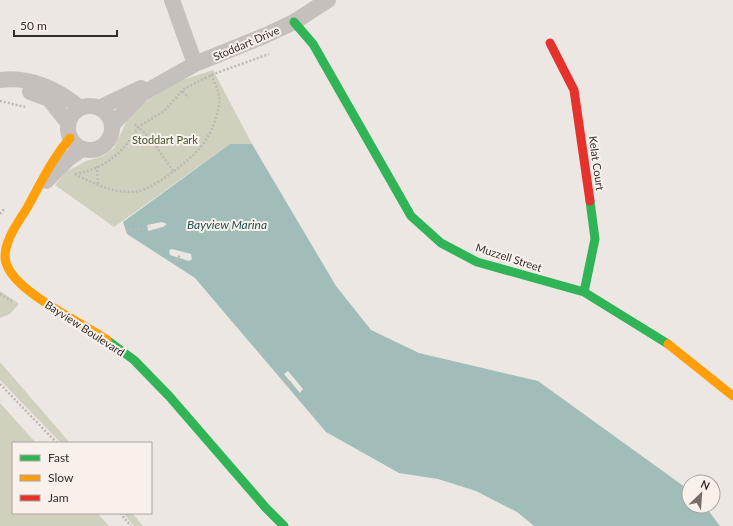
<svg xmlns="http://www.w3.org/2000/svg" width="733" height="526" font-family="Lato,sans-serif">
<style>
.green{fill:#cfd0be}
.water{fill:#a0bdba}
.pier{fill:#ece7e3}
.lines{fill:none;stroke-linecap:round;stroke-linejoin:round}
.path{stroke:#bfb8b4;stroke-width:2.5;stroke-dasharray:2 2;stroke-linecap:butt}
.street{stroke:#c6c0bc;stroke-width:16}
.fast{stroke:#30b455;stroke-width:9}
.slow{stroke:#ff9f0a;stroke-width:9}
.jam{stroke:#e5322d;stroke-width:9}
.labels{text-anchor:middle;dominant-baseline:central;stroke-width:4;stroke-linejoin:round;paint-order:stroke}
.street-label{font-size:11px;fill:#362d2a;stroke:#f8f1eb}
.park-label{font-size:11px;fill:#495230;stroke:#f8f1eb}
.water-label{font-size:12px;font-style:italic;fill:#235453;stroke:#f8f1eb}
</style>
<rect width="100%" height="100%" fill="#ece7e3"/>
<!-- green -->
<path class="green" d="M213,70l39,74h-22l-116,83 -59,-42 11,-13 20,-11 17,-5 11,-8 18,-38 48,-29z
M0,291l19,13 -9,10 -10,4z
M0,362l70,81h-9l-61,-63z
M0,403l36,40h-23v70h84l12,13h-109z
M123,513h9l11,13h-9z"/>
<!-- water -->
<path class="water" d="M230,144h22l84,142 35,44 48,23 119,28 151,109v16h16l15,20h-186l-17,-14 -41,-21 -38,-12 -39,-6 -73,-41 -131,-154 -68,-44 -4,-12z"/>
<!-- pier -->
<path class="pier" d="M162,222l5,2 -4,3 -15,4 -1,-6z
M172,249l19,5 1,5 -3,2 -19,-6 -1,-5z
M288,371l15,18 -3,4 -16,-19z"/>
<g class="lines">
<!-- path -->
<path class="path" d="M183,91l5,7
M0,101l25,6
M97,166l1,20
M173,171l-22,-32 -13,-12 26,-16 20,-22 27,-14 58,-21
M75,174c19,10 42,21 64,17 15,-3 50,-30 60,-42 10,-12 18,-28 20,-44 2,-11 -4,-22 -9,-32
M75,174c29,-5 49,-21 63,-47l-5,-4
M0,214l4,-5
M126,231l24,-4
M174,264l6,-9
M0,294l12,7
M259,353l5,-5
M0,384l57,59
M287,386l5,-5
M312,415l6,-4
M461,486l3,-7
M120,513l11,13"/>
<!-- street -->
<path class="street" d="M172,0l23,64
M0,80c29,-4 58,9 80,28
M30,92l19,7 19,24
M68 128a22 22 0 1 1 44 0a22 22 0 1 1-44 0Z
M99,108l42,-20
M112,125l30,-31 53,-30 69,-28 30,-14 34,-22
M46,181l22,-22 14,-10"/>
<!-- fast -->
<path class="fast" d="M294,22l19,22 98,172 30,27 36,19 107,30 84,52
M584,292l11,-53 -5,-38
M107,340l27,20 35,36 97,112 18,18"/>
<!-- slow -->
<path class="slow" d="M70,138c-19,22 -29,45 -43,70 -9,15 -22,31 -22,49 1,32 77,65 102,83
M668,344l65,52"/>
<!-- jam -->
<path class="jam" d="M550,43l24,47 16,111"/>
</g>
<g class="labels">
<!-- street labels -->
<g class="street-label">
<text transform="translate(246 43) rotate(-23)">Stoddart Drive</text>
<text transform="translate(597 163) rotate(82)">Kelat Court</text>
<text transform="translate(509 257) rotate(18)">Muzzell Street</text>
<text transform="translate(85 328) rotate(33)">Bayview Boulevard</text>
</g>
<!-- park labels -->
<g class="park-label">
<text x="165" y="139">Stoddart Park</text>
</g>
<!-- water labels -->
<g class="water-label">
<text x="227" y="224">Bayview Marina</text>
</g>
</g>
<!-- legend -->
<rect x="12" y="442" width="140" height="72" fill="#f8f1eb" stroke="#aaa39e"/>
<rect x="20" y="455" width="20" height="6" fill="#30b455" stroke="#aaa39e"/>
<text x="48" y="462" font-size="12" fill="#362d2a">Fast</text>
<rect x="20" y="475" width="20" height="6" fill="#ff9f0a" stroke="#aaa39e"/>
<text x="48" y="482" font-size="12" fill="#362d2a">Slow</text>
<rect x="20" y="495" width="20" height="6" fill="#e5322d" stroke="#aaa39e"/>
<text x="48" y="502" font-size="12" fill="#362d2a">Jam</text>
<!-- north arrow -->
<g transform="translate(701 494) rotate(25)"><circle r="19" fill="#f8f1eb" stroke="#aaa39e"/>
<path d="M0-3L7 15L0 10L-7 15Z" fill="#766e6b"/>
<text y="-6" font-size="11" font-weight="bold" text-anchor="middle" fill="#362d2a">N</text>
</g>
<!-- scale -->
<path d="M14 30v6h103v-6" fill="none" stroke="#362d2a" stroke-width="2"/>
<text x="20" y="30" font-size="12" fill="#362d2a" stroke="#f8f1eb" stroke-width="3" paint-order="stroke">50 m</text>
</svg>
